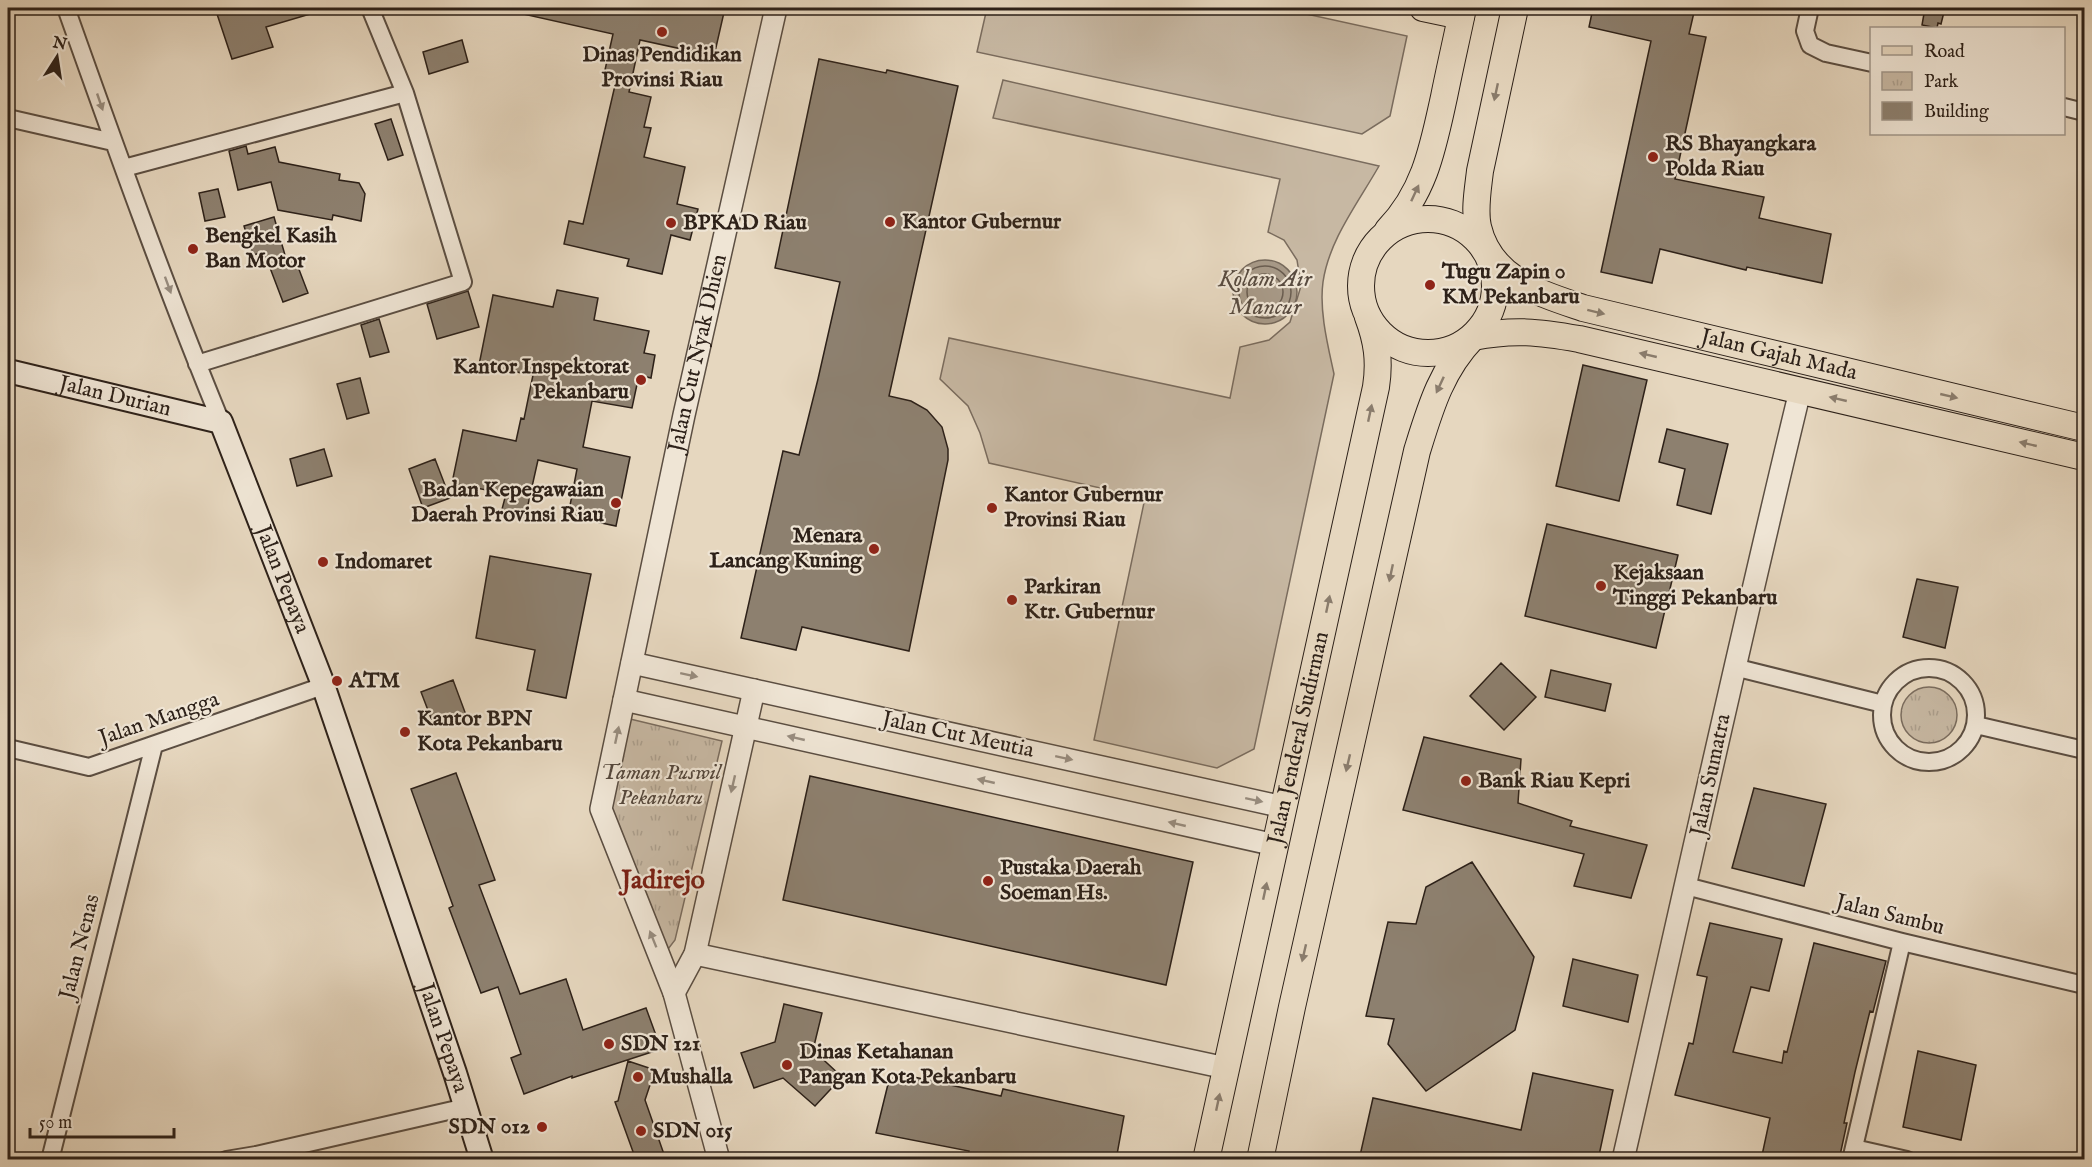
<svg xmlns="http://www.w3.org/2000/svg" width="2092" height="1167" font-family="'IM FELL English',serif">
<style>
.grass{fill:#c7b8a3;stroke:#7a6c5e;stroke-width:1.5}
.park{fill:url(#park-tufts);stroke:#7a6c5e;stroke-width:1.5}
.water{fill:#a79987;stroke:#76695b;stroke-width:1.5}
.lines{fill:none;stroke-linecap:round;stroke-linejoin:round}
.shore{stroke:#6a5d50;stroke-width:1.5}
.building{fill:#8d806f;stroke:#2d2119;stroke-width:1.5}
.minor-casing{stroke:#5b4e42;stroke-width:20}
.tertiary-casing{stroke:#5b4e42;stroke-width:24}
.secondary-casing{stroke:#2d2119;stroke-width:26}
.primary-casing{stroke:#2d2119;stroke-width:28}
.minor{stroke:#efe5d5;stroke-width:16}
.tertiary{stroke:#efe5d5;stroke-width:21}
.secondary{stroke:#efe5d5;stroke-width:22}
.primary{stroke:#e6d7bf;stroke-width:26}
.oneway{fill:#8a7c6c}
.oneway2{fill:#988d80}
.poi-dot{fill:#8f2418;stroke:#efe5d5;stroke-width:2}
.labels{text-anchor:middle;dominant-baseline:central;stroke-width:4.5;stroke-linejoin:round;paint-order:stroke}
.poi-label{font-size:22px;font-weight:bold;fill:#2d2119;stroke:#efe5d5;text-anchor:start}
.street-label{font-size:22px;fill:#2d2119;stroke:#efe5d5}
.park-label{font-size:22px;font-style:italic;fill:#54473c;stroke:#efe5d5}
.water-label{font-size:24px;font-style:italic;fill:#584b40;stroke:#efe5d5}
.quarter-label{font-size:26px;font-weight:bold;fill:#7a1f14;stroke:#efe5d5}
</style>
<defs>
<pattern id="park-tufts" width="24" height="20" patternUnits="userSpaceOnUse" patternTransform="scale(1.5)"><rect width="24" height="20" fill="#c7b8a3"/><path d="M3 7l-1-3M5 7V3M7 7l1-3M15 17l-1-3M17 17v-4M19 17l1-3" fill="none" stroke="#ab9e8c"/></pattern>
</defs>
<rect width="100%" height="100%" fill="#e6d7bf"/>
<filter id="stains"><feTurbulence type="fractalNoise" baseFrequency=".00333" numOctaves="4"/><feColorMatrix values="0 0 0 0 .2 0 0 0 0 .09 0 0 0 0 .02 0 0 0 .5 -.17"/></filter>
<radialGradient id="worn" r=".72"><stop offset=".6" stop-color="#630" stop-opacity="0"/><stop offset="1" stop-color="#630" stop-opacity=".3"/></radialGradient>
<!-- grass -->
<path class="grass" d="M987,8h292l128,28 -17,80 -28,18 -385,-82z
M1003,80l376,86c-21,37 -50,74 -56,116 -4,29 5,64 11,92l-80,375 -37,19 -123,-28 51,-242 -156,-35 -9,-30 -12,-27 -28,-27 9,-41 281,60 10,-51 29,-7 21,-18 11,-36 -4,-26 -13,-20 -16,-8 12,-53 -287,-61z"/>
<!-- park -->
<path class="park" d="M1901 715a28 28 0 1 1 56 0a28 28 0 1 1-56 0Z
M626,718l96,23 -47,199 -13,17 -56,-148z"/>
<!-- water -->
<path class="water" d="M1233 292a32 32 0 1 1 64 0a32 32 0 1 1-64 0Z"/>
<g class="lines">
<!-- shore -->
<path class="shore" d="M1239 292a26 26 0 1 1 52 0a26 26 0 1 1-52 0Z
M1247 292a18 18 0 1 1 36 0a18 18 0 1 1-36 0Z"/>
</g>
<!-- building -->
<path class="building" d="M215,8h101l1,4 -51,15 7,20 -41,12z
M523,8h202l-11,48 -74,-16 -11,52 22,5 -7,30 7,1 -7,29 41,10 -8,37 21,5 -8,31 -19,-5 -9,39 -35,-8 2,-7 -65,-15 5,-23 14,3 33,-143 -13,-2 10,-45 -90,-20z
M1593,8h102l-6,26 17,3 -31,142 89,18 -5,21 72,16 -9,49 -75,-16 -1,3 -86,-21 -8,34 -51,-11 50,-231 -62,-14z
M1925,8h20l-4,16 -3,-1 -1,5 -15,-3z
M462,40l6,22 -39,12 -6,-22z
M819,59l67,14 1,-3 71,16 -69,310 22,5 16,9 15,17 6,22v11l-39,191 -107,-24 -6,23 -55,-12 42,-187 16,4 19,-76 22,-97 -65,-14z
M391,119l12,36 -15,5 -13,-36z
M246,146l2,8 27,-7 4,15 61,12 -1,6 20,3 6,11 -4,27 -28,-6 -1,5 -54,-10 -7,-28 -33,8 -9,-39z
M218,189l7,28 -20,4 -6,-28z
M274,217l13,45 8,-3 13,34 -25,9 -19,-50 -11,3 -9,-29z
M557,290l41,8 -4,22 55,11 -5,22 11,2 -4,23 -12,-3 -7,33 -40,-7 -9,46 47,10 -14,69 -48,-10 9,-47 -39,-9 -13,58 -24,-5 5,-19 -54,-11 11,-53 53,11 5,-23 3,1 9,-44 -54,-10 14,-70 60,12z
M468,291l11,36 -42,12 -10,-35z
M379,319l10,33 -19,5 -9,-32z
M1583,365l64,15 -28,121 -63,-15z
M360,378l9,35 -22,6 -10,-35z
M1667,429l61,15 -17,70 -34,-9 8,-36 -26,-7z
M324,449l8,27 -35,10 -7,-27z
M435,459l15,39 -27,10 -14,-39z
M1547,524l131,31 -22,93 -131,-32z
M490,556l101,18 -25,124 -39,-8 8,-40 -59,-12z
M1917,579l41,8 -13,61 -42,-11z
M1501,663l35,34 -32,33 -34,-34z
M1551,670l60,14 -6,27 -60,-14z
M453,680l13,35 -32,11 -13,-34z
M1424,737l97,22 -3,44 54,18 -2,5 77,19 -16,53 -57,-12 10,-32 -181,-44z
M456,773l39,107 -16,5 41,109 46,-15 17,51 63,-22 15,41 -89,29v-2l-48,18 -13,-36 10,-4 -23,-67 -17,6 -32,-85 4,-2 -42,-117z
M810,776l383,86 -27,123 -383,-85z
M1754,788l72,16 -22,82 -72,-18z
M1472,862l62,95 -19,73 -89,61 -38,-47 6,-25 -28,-3 22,-94 28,2 10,-37z
M1710,923l72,16 -13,52 -18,-4 -18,65 49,11 2,-12 3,1 27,-109 72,18 -13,51 -3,-1 -15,61 -11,51h3l-8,37h-78l9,-42 -95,-23 14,-52 4,1 14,-67 -10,-2z
M1573,959l65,16 -10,47 -65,-16z
M784,1004l38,9 -9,37 29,27 -27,29 -32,-28 -29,10 -13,-35 34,-11z
M1918,1051l58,14 -15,75 -58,-13z
M628,1061l27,9 -10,30 21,60h-30l-21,-58 3,-1z
M891,1072l110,24 2,-7 121,27 -8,44h-149l2,-9 -93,-18z
M1533,1073l80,17 -15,70h-239l14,-62 148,32z"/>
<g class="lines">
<!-- minor casing -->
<g class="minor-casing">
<path id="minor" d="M66,8c49,138 99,278 155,414
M1810,8l-5,23 5,14 16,8 46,10
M2064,107l20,5
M8,118l105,24
M124,168l281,-75
M197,364l266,-82 -58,-189 -35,-85
M1734,667l149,37
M1882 715a47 47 0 1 1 94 0a47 47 0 1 1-94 0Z
M1976,725l108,25
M8,748l81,19 234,-81
M1686,886l216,56 182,43
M1854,1148l53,12
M50,1160l104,-415
M226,1160l30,-5 210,-48
M1851,1160l51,-218"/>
</g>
<!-- tertiary casing -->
<g class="tertiary-casing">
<g id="tertiary">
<path d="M632,663l651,144"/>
<path d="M624,700l651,145"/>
<path d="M695,954l531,114"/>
<path d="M674,993l21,-39 59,-264"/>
<path id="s1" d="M719,1160l-45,-167 -73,-184 83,-394 92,-407"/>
<path d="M1623,1160c59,-257 115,-514 177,-769"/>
</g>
</g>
<!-- secondary casing -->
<g class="secondary-casing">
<g id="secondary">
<path id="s2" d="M8,371l213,51 100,257 134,394 27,87"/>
</g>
</g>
<!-- primary casing -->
<g class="primary-casing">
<g id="primary">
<path d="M1423,8l38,8"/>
<path id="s3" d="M1515,8l-35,163c-2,18 -6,39 -2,56 12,52 61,66 105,81l501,120"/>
<circle cx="1428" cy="286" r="67"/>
<path d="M1388,230c37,-38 45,-83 56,-133 6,-30 13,-60 19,-89"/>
<path d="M1473,337c41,-8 66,-5 106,2l505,118"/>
<path id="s4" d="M1206,1160l170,-773c4,-26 1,-46 -8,-70"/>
<path d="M1260,1160l32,-153 125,-556c13,-42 24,-81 56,-114"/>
</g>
</g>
<!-- minor -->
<use href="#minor" class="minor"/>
<!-- tertiary -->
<use href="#tertiary" class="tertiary"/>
<!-- secondary -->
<use href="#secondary" class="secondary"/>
<!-- primary -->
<use href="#primary" class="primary"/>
</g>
<!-- one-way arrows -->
<defs><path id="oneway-solid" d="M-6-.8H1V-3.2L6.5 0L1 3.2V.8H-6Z" transform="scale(1.5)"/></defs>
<g class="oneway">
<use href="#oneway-solid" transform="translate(1496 92) rotate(102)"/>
<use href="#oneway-solid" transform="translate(1415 193) rotate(-65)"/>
<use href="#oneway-solid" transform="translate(1596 312) rotate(14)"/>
<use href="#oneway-solid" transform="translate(1648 355) rotate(-167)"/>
<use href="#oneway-solid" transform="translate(1440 385) rotate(115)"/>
<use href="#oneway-solid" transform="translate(1949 396) rotate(13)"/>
<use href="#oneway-solid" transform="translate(1838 399) rotate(-167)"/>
<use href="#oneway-solid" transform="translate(1370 413) rotate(-78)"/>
<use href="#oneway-solid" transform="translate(2028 444) rotate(-167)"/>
<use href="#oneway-solid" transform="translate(1391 573) rotate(102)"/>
<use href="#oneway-solid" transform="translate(1328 604) rotate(-78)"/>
<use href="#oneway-solid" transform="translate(1348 763) rotate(103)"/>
<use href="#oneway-solid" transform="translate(1265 891) rotate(-78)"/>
<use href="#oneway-solid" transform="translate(1304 953) rotate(103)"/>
<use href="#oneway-solid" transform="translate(1218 1102) rotate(-78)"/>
</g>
<g class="oneway2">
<use href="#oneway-solid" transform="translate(100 102) rotate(71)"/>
<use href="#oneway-solid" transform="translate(168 285) rotate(70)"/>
<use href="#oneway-solid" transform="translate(689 675) rotate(12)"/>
<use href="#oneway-solid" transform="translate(617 735) rotate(-78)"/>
<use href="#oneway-solid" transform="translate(796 738) rotate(-167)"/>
<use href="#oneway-solid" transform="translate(1064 758) rotate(12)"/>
<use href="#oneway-solid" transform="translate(986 781) rotate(-167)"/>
<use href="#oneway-solid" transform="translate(733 784) rotate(103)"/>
<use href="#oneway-solid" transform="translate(1254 800) rotate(12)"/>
<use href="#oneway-solid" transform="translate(1177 824) rotate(-167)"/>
<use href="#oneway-solid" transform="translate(653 939) rotate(-112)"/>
</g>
<!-- markers -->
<g class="poi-dot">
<circle cx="662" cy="32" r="6"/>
<circle cx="1653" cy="157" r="6"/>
<circle cx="890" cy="222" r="6"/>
<circle cx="671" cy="223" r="6"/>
<circle cx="193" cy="249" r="6"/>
<circle cx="1430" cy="285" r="6"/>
<circle cx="641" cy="380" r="6"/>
<circle cx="616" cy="503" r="6"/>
<circle cx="992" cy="508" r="6"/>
<circle cx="874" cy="549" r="6"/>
<circle cx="323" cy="562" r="6"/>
<circle cx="1601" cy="586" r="6"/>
<circle cx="1012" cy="600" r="6"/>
<circle cx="337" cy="681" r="6"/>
<circle cx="405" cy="732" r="6"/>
<circle cx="1466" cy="781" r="6"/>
<circle cx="988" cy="881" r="6"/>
<circle cx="609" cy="1044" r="6"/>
<circle cx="787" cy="1065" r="6"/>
<circle cx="638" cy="1077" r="6"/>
<circle cx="542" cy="1127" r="6"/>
<circle cx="641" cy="1131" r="6"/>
</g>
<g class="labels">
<!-- poi labels -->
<g class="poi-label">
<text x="662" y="55" text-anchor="middle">Dinas Pendidikan<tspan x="662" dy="25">Provinsi Riau</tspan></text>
<text x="1665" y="144">RS Bhayangkara<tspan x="1665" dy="25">Polda Riau</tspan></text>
<text x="902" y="222">Kantor Gubernur</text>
<text x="683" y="223">BPKAD Riau</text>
<text x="205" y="236">Bengkel Kasih<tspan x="205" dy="25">Ban Motor</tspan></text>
<text x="1442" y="272">Tugu Zapin 0<tspan x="1442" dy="25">KM Pekanbaru</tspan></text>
<text x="629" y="367" text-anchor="end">Kantor Inspektorat<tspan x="629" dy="25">Pekanbaru</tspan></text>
<text x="604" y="490" text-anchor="end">Badan Kepegawaian<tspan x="604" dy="25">Daerah Provinsi Riau</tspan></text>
<text x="1004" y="495">Kantor Gubernur<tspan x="1004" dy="25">Provinsi Riau</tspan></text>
<text x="862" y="536" text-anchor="end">Menara<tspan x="862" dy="25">Lancang Kuning</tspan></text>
<text x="335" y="562">Indomaret</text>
<text x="1613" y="573">Kejaksaan<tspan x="1613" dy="25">Tinggi Pekanbaru</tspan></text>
<text x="1024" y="587">Parkiran<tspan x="1024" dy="25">Ktr. Gubernur</tspan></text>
<text x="349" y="681">ATM</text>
<text x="417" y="719">Kantor BPN<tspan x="417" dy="25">Kota Pekanbaru</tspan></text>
<text x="1478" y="781">Bank Riau Kepri</text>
<text x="1000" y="868">Pustaka Daerah<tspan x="1000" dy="25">Soeman Hs.</tspan></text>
<text x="621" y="1044">SDN 121</text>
<text x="799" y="1052">Dinas Ketahanan<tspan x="799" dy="25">Pangan Kota Pekanbaru</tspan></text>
<text x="650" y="1077">Mushalla</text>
<text x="530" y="1127" text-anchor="end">SDN 012</text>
<text x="653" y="1131">SDN 015</text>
</g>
<!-- street labels -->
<g class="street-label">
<text stroke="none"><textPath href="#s1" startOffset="837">Jalan Cut Nyak Dhien</textPath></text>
<text stroke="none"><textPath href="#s3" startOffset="564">Jalan Gajah Mada</textPath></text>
<text stroke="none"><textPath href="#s2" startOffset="110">Jalan Durian</textPath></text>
<text stroke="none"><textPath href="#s2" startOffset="388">Jalan Pepaya</textPath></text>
<text transform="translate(159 719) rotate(-19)">Jalan Mangga</text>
<text transform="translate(958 735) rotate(12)">Jalan Cut Meutia</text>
<text stroke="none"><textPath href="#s4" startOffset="432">Jalan Jenderal Sudirman</textPath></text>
<text transform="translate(1711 775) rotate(-78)">Jalan Sumatra</text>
<text transform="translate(1890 915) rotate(14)">Jalan Sambu</text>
<text transform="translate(80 947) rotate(-76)">Jalan Nenas</text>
<text stroke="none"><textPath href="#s2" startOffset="874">Jalan Pepaya</textPath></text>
</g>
<!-- park labels -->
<g class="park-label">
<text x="661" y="773">Taman Puswil<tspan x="661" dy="25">Pekanbaru</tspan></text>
</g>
<!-- water labels -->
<g class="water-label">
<text x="1265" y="279">Kolam Air<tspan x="1265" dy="28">Mancur</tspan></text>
</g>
<!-- quarter labels -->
<g class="quarter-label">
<text x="663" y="880">Jadirejo</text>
</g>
</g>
<!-- margin -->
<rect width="2092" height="1167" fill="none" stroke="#e6d7bf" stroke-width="30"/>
<rect x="9" y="9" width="2074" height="1149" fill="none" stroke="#2d2119" stroke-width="3"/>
<rect x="15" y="15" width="2062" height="1137" fill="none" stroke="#2d2119" stroke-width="1.5"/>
<!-- legend -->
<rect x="1870" y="27" width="195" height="108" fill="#efe5d5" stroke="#a1978a" stroke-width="1.5"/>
<rect x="1882" y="46" width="30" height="9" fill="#e6d7bf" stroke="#a1978a" stroke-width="1.5"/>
<text x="1924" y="57" font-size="18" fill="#2d2119">Road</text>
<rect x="1882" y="72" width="30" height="18" fill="url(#park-tufts)" stroke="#a1978a" stroke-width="1.5"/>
<text x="1924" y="87" font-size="18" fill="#2d2119">Park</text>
<rect x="1882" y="102" width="30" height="18" fill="#8d806f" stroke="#a1978a" stroke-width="1.5"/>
<text x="1924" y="117" font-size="18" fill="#2d2119">Building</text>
<!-- north arrow -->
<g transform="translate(57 57) rotate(12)" stroke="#efe5d5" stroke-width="4.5" paint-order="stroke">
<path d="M0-4.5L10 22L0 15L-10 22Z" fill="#2d2119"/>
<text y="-9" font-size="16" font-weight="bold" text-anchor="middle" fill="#2d2119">N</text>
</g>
<!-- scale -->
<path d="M30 1128v9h144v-9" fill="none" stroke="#2d2119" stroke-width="3"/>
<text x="39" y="1128" font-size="18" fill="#2d2119" stroke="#efe5d5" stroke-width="4.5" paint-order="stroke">50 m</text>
<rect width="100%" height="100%" filter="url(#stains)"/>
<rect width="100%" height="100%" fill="url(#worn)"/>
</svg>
